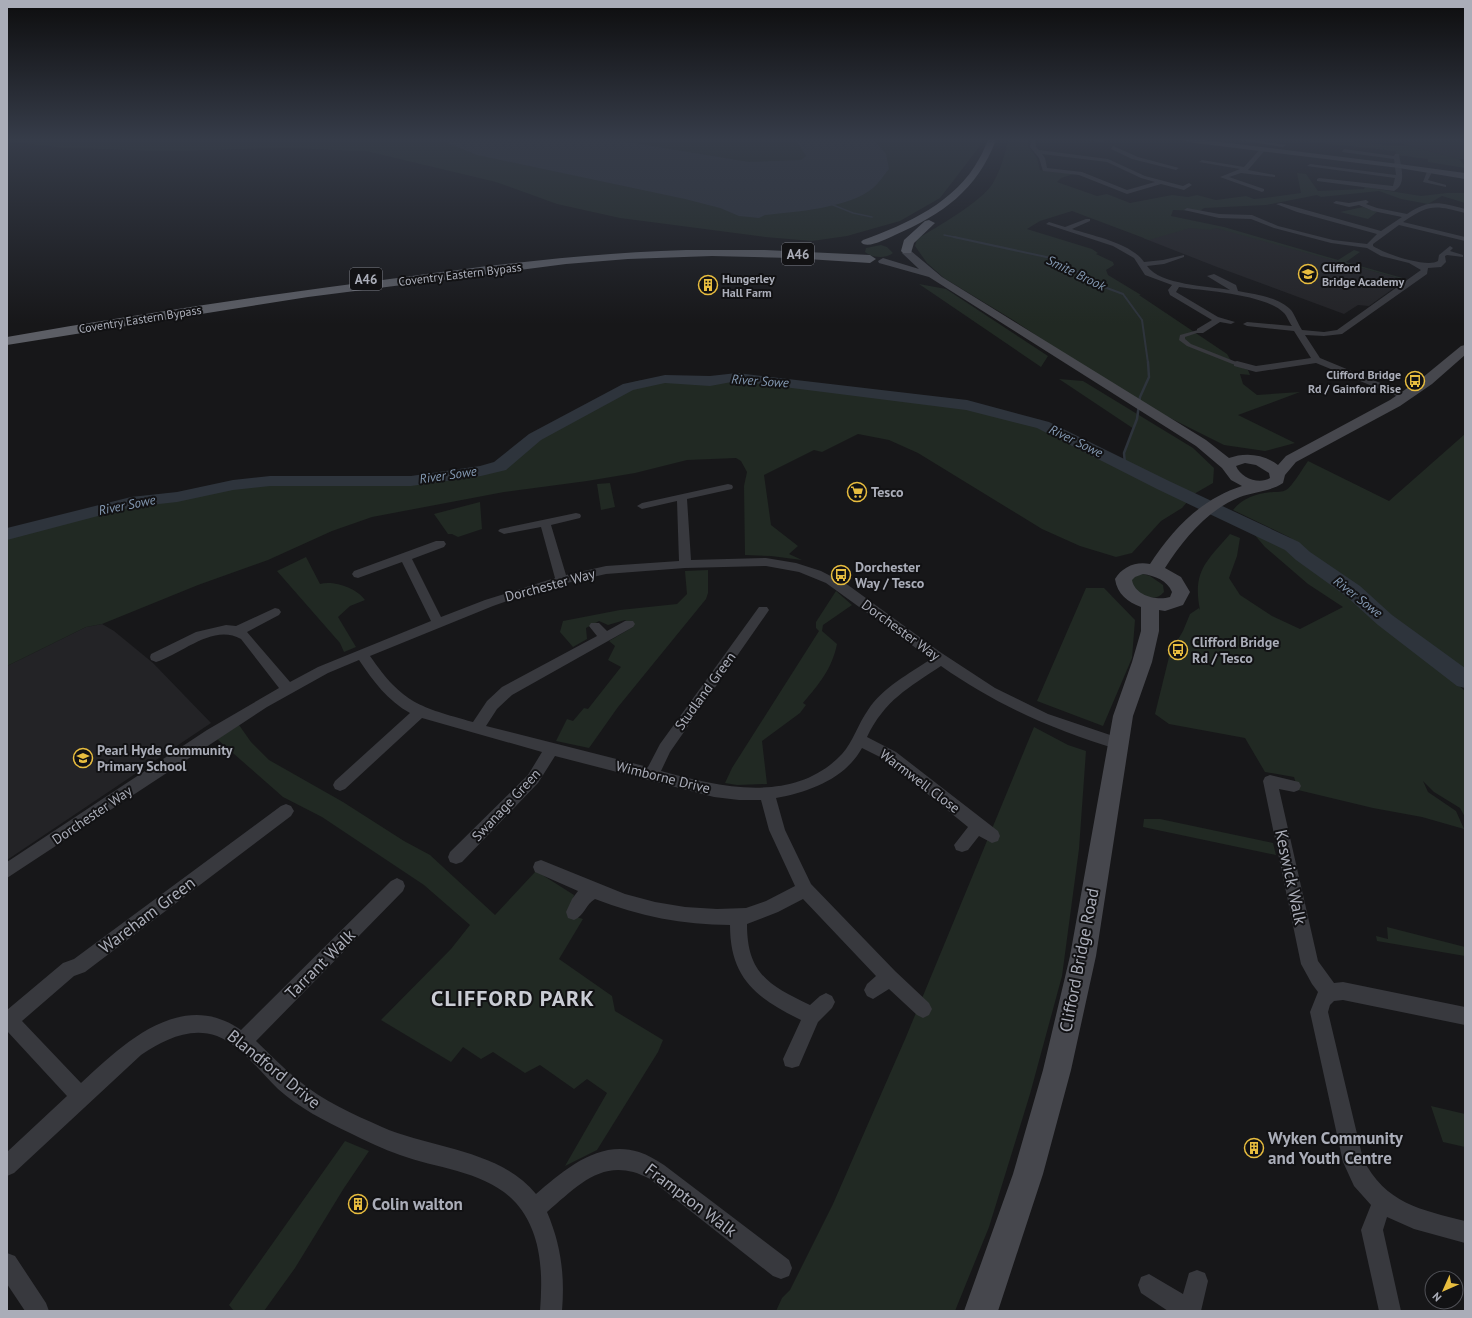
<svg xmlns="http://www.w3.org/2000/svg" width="1472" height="1318" font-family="'PT Sans',sans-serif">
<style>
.built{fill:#232326}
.green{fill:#212923}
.water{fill:#2e343c}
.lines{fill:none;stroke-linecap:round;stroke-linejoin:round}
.stream-far2{stroke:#2e343c;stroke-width:1.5}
.stream-far1{stroke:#2e343c;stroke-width:2}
.stream{stroke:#2e343c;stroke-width:2.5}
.river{fill:#2e343c;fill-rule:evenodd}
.pedestrian{fill:#38393e;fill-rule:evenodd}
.minor{fill:#38393e;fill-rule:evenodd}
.secondary{fill:#46474d;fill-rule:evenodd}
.trunk{fill:#5c5e65;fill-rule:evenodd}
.labels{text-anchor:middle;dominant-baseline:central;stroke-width:4;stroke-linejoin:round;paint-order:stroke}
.far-poi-label{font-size:12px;font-weight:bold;fill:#aaadb8;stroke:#121214;text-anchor:start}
.far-street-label{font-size:12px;fill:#aaadb8;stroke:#121214}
.shield{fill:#121214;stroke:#7c7e87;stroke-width:1}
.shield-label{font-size:13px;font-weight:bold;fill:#aaadb8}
.far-water-label{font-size:13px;font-style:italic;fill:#8398b1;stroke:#121214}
.poi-label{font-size:14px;font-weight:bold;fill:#aaadb8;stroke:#121214;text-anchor:start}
.street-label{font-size:14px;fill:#aaadb8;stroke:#121214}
.near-street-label{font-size:17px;fill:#aaadb8;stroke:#121214}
.near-poi-label{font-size:17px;font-weight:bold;fill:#aaadb8;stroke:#121214;text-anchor:start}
.near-district-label{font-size:22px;font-weight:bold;letter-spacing:1px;fill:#caccd4;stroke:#121214}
</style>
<rect width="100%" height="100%" fill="#171719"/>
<!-- built -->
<path class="built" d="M1388,140h77v19h-7z
M1189,223l39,7 177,50 -36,26 -11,-1 -14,9 -127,-47 -74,-29z
M102,624l12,7 39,32 58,60 -204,137v-194l79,-39z"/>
<!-- green -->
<path class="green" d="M7,140h974l-1,6 -40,52 -40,23 -53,15 -35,5 -47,-4 -145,-19 -63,-14 -61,-22 -130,-31 -81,-3 -119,3 -101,-3 -58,-7z
M1008,140h20v6l9,12 3,12 34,4 -13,4 -4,4 40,14 10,-2 23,9 42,-8 16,2 9,-2 19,5 30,-4 8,3 10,-1 37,-5 -4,-20 9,1 12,17 46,-2 1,-2 56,9 26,-3h18v10l-23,-7 -14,8 -27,-5 -22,-8 -58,6 -4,-2 -51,10 -62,3 -4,3 -27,-1 -2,6 53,11 114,33 16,-10 6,2 -14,10 60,17 -1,1 -189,-52 -6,2 -20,-2 -41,12 -77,-29 -32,10 -13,8 65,20 6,4 -2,1 17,8 1,3 -8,5 2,5 33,20h-2l88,59 6,10 15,6 2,5 -10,-1 3,10 14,11 43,-3 -62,23 57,28 -30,8 -41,-6 -60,-30 -89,-54 -62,-41 -69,-42 -17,-15 -12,-17 2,-7c18,-11 66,-38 76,-56 8,-14 12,-28 15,-43z
M1295,140h48l53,6 10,-1 53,14 6,7v2l-37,-6v-3l-32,-4 -1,-4z
M1363,207l14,5 -9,7 -28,-7z
M881,245l6,2 6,6c-7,6 -21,5 -28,-1l1,-4z
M919,284l27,5 102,67 -7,11z
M670,376l40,3 11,-3h20l28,2 202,25 72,22 82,40 -1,-12 10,-24 -75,-50 24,2 110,67 21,20 -1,15 -19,11 -12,14 -21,13 -29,32 -16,4 -36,-11 -38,-17 -124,-76 -29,-13 -31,-6 -36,18 -8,-2 -50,25 7,50 27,21 -9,8 13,6 -31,-4 -26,-1 -1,-69 3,-14 -6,-11 -5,-3 -49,2 -52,13 -48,8 -83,11 -132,25 -40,14 -64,29 -70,25 -96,39 -16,3 -79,39v-136l126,-33 60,-6 76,-13 76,1 71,-2 48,-5 27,-7 27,-21 104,-58 15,-5z
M1465,434v241l-82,-63 -38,-33 -29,-19 -10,-11 -17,-12 -56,-27c11,-13 23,-16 40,-18 4,0 9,0 13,-2 6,-3 17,-22 22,-29l81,40z
M610,483l5,24 -14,3 -4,-26z
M480,502l2,27 -24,8 -6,-3h-4l-14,-20z
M1253,533c24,3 44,22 63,36 52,38 101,79 149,122v126l-5,-9 -26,-16 -11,-11 5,11 28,19 8,18 -42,-12 -49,-9 -75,-18 -4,-13 -29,-5 -20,-34 -76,-14 -14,-10 15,-61 13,-22 7,-17 9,-6 1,2c-8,-39 7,-49 30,-76l10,4 -3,18 -8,22 11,17 32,21 28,13 43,-22 -35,-23 -43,-37z
M306,557l14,27c13,-4 37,4 45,16l-15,6 -12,11 18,30 -12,5 -4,-9 -63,-72z
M708,570v23l-2,6 -88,108 -29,41 -33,-7 11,-22 6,2 11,-13 4,1 33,-42 -13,-7 7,-14 -6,-5 24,-14 -8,-7 -17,5 -9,-4 -13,7 1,11 -14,8 -13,-15 3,-11 57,-11 57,-6 10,-10 -2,-23z
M1143,574l7,2 13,9 1,7c-10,11 -19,4 -30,-2l-3,-13z
M1086,588h18l31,32 -3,38 -29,68 -66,-25z
M836,591l16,14 -29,20 -1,6 15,13c-5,25 -18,40 -34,59l3,2 -6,8 -38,28 5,43 -30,1 -12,-2 7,-15 87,-137 -3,-3v-6z
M239,725l12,17 18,18 74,42 61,39 26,14 65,60 41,-44 38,24 -4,20 13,4 -24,40 53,37 3,15 48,29 -5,12 -61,98 -32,16 42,-73 -20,-14 -13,10 -34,-24 -15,8 -32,-21 -12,7 -18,-12 -12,15 -70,-42 70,-71 19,-24 -46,-40 -102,-68 -39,-20 -66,-58z
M1034,727l34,18 18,6 -7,98 -17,127 -32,118 -41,133 -34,84h-179l6,-13 8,-8 43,-86 73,-167z
M1144,819h16l113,24 3,12 -133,-28z
M1387,927l78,20v9l-88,-15 -1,-5 12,3z
M1431,1106l34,8v33l-22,-5z
M345,1141l24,10 -25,37 -49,80 -31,43h-30l-5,-6z"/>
<!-- water -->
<path class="water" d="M440,140h175l134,22 52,-2 5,-4 -10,-16h78l12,14 3,15c-5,6 -10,14 -16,19 -23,20 -79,24 -108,27l-6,3 -20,-2 -19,-8 -35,-9 -208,-44z"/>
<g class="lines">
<!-- stream-far2 -->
<path class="stream-far2" d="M833,205l20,8 19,4
M944,235l15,3"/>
<!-- stream-far1 -->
<path class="stream-far1" d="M954,237l97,21 13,9 23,8 2,2 -1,4 35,13 19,26 6,43"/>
<!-- stream -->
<path class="stream" d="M1125,465l-1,-12 13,-34 3,-22 9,-20 -1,-15"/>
<!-- river -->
<path class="river" d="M737,373l230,27 82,22 120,59 130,61 11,10 50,34 32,29 73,53v20l-8,-2 -79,-61 -32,-29 -50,-36 -11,-10 -128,-61 -120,-61 -71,-18 -229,-29 -27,5 -45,-3 -32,7 -92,50 -35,30 -25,6 -70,10h-141l-37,4 -56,12 -45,5 -125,33v-12l124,-31 46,-5 56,-12 37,-4h141l69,-10 14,-4 35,-28 94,-50 42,-9 45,1z"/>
<!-- pedestrian -->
<path class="pedestrian" d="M1198,330l5,1 -18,6v2l6,5 48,19v2h-4l-48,-19 -8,-6 1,-5z"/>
<!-- minor -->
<path class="minor" d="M1031,140h4l1,7 3,3 69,9 37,17 38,10 6,-3 3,2 -8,5 -23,-6 -34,10 -48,-19 -36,-4 -4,-13 -9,-11zM1042,154l65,8 34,16 14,4 -28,8 -45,-18 -35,-4 -2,-10z
M1085,140h21l-3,2z
M1240,140h13l33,5 -3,2z
M1113,146l25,11 41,11 -3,2 -44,-11 -21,-10z
M1261,148l5,1 -18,21 27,5v2l-34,-4 -12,4 35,12v2l-2,1 -42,-15 20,-8 -41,-7 3,-2 42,7z
M1344,149l50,7 1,-2h4c1,10 9,30 -5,37l-77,-10v-2l2,-1 74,8 2,-8 -88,-12 3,-2 86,11 -2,-16 -52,-7z
M1428,169l5,1 -5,10 18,5v2l-23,-5z
M1366,200l3,2 -3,2 11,4 30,6c22,-15 33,-12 58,-5v4c-31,-8 -35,-9 -62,9l62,15v4l-66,-16 -26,19v2c12,8 54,22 65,15l1,-6 11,-9 3,2 -3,3 13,4v2l-16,-2 -2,1 1,6 -5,5 -13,1 -1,6 -85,60 -18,2 -19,-1 15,23 87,36v4l-3,1 -88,-36 -60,9 -22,-6v-4l3,-1 19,5 55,-8 -17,-27 -47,-5 -4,-2 4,-2 45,4c-3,-4 -5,-10 -8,-13 -19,-19 -79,-22 -105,-26l-3,5 42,25 17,5 -4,2 -11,-2 -17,11h-6v-4l15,-9 -42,-25 -2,-5 4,-5 -27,-10 -11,-17 -21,-12 -67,-22 3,-2 16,5 21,-8h4v2l-18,8c21,7 59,14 72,33l19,-2 21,-5v2l-20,7 -17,2c13,19 61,20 83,24l-23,-14 7,-2 22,11 2,6c16,3 41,6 53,19 4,5 7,14 11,20l22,2 13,-2 84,-60 -12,-7 -28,-7 -14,-8 -36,-5 -57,-15 -23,-9 -32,-1 -35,-8 3,-2 32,6 33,1 26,11 55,14 34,4 10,-10 -80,-22 -21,-8 5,-1 100,28 21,-14 -29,-6 -14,-6 -10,2 -16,-4 3,-2 13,2z
M728,484l4,1 1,2 -1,2 -45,10 4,61 75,-2 30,5 25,8 27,14 92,67 55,36 53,26 74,25 2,4 -2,4 -5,2c-64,-19 -122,-45 -176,-83 -33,22 -56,34 -74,71l29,15 102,79 2,5 -2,5 -6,2 -13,-7 -11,14 -6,2 -6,-2 -2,-5 14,-18 -82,-67 -24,-12c-17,31 -53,44 -86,50l9,32 26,54 84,87 34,32 3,6 -3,6 -6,3 -6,-3 -28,-26 -16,10 -6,-3 -3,-6 3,-6 9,-8 -73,-77 -25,13 -31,12c0,49 21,61 63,81l10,-9 6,-3 6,3 3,6 -3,6 -14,14 -19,44 -7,2 -7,-2 -2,-7 18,-39c-45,-22 -71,-42 -71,-95 -47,0 -91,-9 -135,-26 -9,5 -11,17 -21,21l-6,-2 -2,-6 6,-13 6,-8 -43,-19 -2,-5 2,-5 6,-2 84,34 30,8 30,5 32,2 29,-1 20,-7 29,-15 -26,-56 -8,-30h-22l-25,-3 -159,-41 -17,27 -76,79 -6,2 -6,-2 -2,-5 2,-5 78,-77 14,-23 -120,-34 -77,71 -5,2 -5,-2 -2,-4 2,-4 75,-68c-22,-12 -37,-32 -51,-53l-31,13 -61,34 -260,171v-16l200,-132 72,-42 -38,-49c-28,-16 -59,15 -85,23l-5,-2 -1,-3 1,-3 45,-22 30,-7 10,1 39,-18 4,1 2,3 -2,3 -32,17 43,50 28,-15 113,-46 -29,-59 -44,16 -4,-1 -2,-3 2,-3 82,-30h8l2,3 -2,3 -32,12 29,58 44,-17 70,-22 -14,-51 -37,7 -6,-3 2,-2 76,-16 4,1 1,2 -1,2 -29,7 15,50 40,-9 73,-5 -2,-60 -35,8 -5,-3 5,-3zM766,566l33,6 27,11 105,76c-22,15 -48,28 -63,51 -10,14 -15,32 -26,44 -48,51 -123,33 -181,17l9,-19 97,-139 2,-3 -2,-3h-8l-99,137 -12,23 -162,-41 11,-17 15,-14 121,-68 2,-3 -2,-3h-8l-18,10 -8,-8h-8l-2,3 8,10 -95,51 -15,14 -14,21c-53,-15 -70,-18 -103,-66l123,-50 52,-18 61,-14 79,-6z
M1270,775l29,7 2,4 -2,4 -5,2 -15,-3 39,172 16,22 9,-1 122,25v18l-122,-25 -9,1 -4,4 -2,7 35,147c22,44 58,51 102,62v22l-51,-14 -27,-12 -4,13 18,81h-22l-18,-81 10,-25 -17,-19 -11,-24 -33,-150 8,-20 -6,-8 -11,-20 -38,-183 2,-4z
M286,804l5,2 3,5 -3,5 -206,156 -11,4 -52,45 59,62c42,-39 100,-95 160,-53l150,-149 6,-3 6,3 2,5 -2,5 -147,150c14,13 27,27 42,39 25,21 55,34 84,47 50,22 117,22 154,67 28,-24 63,-55 103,-42 9,3 17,8 25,13l125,95 3,8 -3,8 -8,3 -8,-3 -123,-97c-45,-24 -70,5 -103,33 14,33 18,63 15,99h-22c3,-38 2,-78 -24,-108 -29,-32 -78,-34 -116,-48 -17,-6 -34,-14 -50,-22 -25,-12 -51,-25 -72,-44 -18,-17 -36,-43 -61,-53 -27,-10 -54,4 -76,19l-127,118 -7,3v-24l60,-56 -60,-65v-21l56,-47 11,-4 207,-153z
M7,1253l8,3 31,47 3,8h-24l-18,-27z
M1197,1270l8,3 3,8 -7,30h-33l-27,-18 -3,-8 3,-8 8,-3 34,20 6,-21z"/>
<!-- secondary -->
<path class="secondary" d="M1183,140h21l195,24 66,9v6l-66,-11 -212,-26z
M907,250l4,1 31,26 264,163 23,18c16,-6 35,-4 49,7l8,-9 104,-56 32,-22 39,-32 4,-1v10l-33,29 -32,22 -104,56 -11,13 -2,8c-11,8 -30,9 -43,14 -33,13 -57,43 -75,71l16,9 9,15 -7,13 -18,6 -6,-1v21l-7,31 -19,54 -37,240 -25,114 -28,104 -45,137h-34l49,-137 30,-104 27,-114 43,-240 19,-54 9,-31v-24c-13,-5 -24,-13 -26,-28 7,-12 21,-18 35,-15 23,-35 51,-65 92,-78l-11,-6 -9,-12 -26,-22 -267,-169 -50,-14 -1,-2 5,-3 36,11 -17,-16zM1245,463l11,2 13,8 1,5c-11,7 -29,0 -34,-12zM1143,574c12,2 24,6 29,18l-2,5c-13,4 -35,-1 -38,-17l3,-3z"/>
<!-- trunk -->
<path class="trunk" d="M988,140h8c-19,50 -53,74 -101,95 -9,4 -23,12 -32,9l-2,-2 2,-2c44,-16 93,-38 116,-81 4,-6 6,-13 9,-19z
M929,220l6,3 -21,20 -3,10h-8l-2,-2 3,-11 21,-19z
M686,250h79l105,5 6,4 -6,4 -79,-5 -79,-2 -84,3 -62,5 -258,33 -301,48v-8c132,-23 265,-43 398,-60 94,-13 187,-24 281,-27z"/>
</g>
<!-- sky -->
<linearGradient id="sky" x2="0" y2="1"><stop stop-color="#0d0d0e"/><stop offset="0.43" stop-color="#363c49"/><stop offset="1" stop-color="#363c49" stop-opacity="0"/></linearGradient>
<rect width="1472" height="324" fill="url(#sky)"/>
<!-- icons -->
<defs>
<g id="school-ring" transform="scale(1)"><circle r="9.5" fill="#121214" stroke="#e8bd3f" stroke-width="1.5"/><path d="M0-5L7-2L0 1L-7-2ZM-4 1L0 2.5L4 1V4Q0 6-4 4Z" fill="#e8bd3f"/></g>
<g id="building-ring" transform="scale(1)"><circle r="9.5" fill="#121214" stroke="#e8bd3f" stroke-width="1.5"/><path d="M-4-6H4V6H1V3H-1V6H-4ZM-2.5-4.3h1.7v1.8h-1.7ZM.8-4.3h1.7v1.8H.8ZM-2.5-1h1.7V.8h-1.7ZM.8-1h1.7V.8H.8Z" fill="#e8bd3f"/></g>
<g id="bus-ring" transform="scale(1)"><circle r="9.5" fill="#121214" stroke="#e8bd3f" stroke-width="1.5"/><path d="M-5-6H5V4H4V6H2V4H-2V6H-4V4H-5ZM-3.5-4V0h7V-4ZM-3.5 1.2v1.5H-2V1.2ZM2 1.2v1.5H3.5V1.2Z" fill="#e8bd3f"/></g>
<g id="supermarket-ring" transform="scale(1)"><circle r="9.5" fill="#121214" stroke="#e8bd3f" stroke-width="1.5"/><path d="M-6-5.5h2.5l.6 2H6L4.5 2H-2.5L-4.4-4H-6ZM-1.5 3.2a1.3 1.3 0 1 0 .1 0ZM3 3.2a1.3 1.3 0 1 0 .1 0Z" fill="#e8bd3f"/></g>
</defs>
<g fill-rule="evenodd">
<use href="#school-ring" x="1308" y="274"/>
<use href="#building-ring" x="708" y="285"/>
<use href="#bus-ring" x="1415" y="381"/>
<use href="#supermarket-ring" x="857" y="492"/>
<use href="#bus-ring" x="841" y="575"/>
<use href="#bus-ring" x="1178" y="650"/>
<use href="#school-ring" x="83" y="758"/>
<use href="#building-ring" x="1254" y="1148"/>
<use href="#building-ring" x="358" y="1204"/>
</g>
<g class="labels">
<!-- far-poi labels -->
<g class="far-poi-label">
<text x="1322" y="267">Clifford<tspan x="1322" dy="14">Bridge Academy</tspan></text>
<text x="722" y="278">Hungerley<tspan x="722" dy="14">Hall Farm</tspan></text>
<text x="1401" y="374" text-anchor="end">Clifford Bridge<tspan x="1401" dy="14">Rd / Gainford Rise</tspan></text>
</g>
<!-- far-street labels -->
<g class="far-street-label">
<text transform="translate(460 274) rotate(-7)">Coventry Eastern Bypass</text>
<text transform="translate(140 319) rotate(-9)">Coventry Eastern Bypass</text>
</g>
<!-- shield labels -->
<g class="shield">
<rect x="782" y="243" width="32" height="22" rx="3"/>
<rect x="350" y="268" width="32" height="22" rx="3"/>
</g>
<g class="shield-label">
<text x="798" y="254">A46</text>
<text x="366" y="279">A46</text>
</g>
<!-- far-water labels -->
<g class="far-water-label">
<text transform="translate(1076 273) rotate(26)">Smite Brook</text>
<text transform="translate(760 381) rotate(4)">River Sowe</text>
<text transform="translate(1076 441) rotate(26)">River Sowe</text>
<text transform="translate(448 475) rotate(-8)">River Sowe</text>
<text transform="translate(127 505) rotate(-11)">River Sowe</text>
<text transform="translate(1358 597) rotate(38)">River Sowe</text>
</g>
<!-- poi labels -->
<g class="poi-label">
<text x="871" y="492">Tesco</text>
<text x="855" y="567">Dorchester<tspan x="855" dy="16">Way / Tesco</tspan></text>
<text x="1192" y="642">Clifford Bridge<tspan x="1192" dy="16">Rd / Tesco</tspan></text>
<text x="97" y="750">Pearl Hyde Community<tspan x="97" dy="16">Primary School</tspan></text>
</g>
<!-- street labels -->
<g class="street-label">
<text transform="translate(550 585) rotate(-15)">Dorchester Way</text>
<text transform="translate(901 630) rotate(36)">Dorchester Way</text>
<text transform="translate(705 691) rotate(-54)">Studland Green</text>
<text transform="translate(663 777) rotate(14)">Wimborne Drive</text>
<text transform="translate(920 781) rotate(37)">Warmwell Close</text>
<text transform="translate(506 805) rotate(-47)">Swanage Green</text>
<text transform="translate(92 815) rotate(-34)">Dorchester Way</text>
</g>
<!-- near-street labels -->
<g class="near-street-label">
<text transform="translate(1291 877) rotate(78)">Keswick Walk</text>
<text transform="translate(147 915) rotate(-37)">Wareham Green</text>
<text transform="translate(1079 960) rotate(-79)">Clifford Bridge Road</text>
<text transform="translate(320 964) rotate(-45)">Tarrant Walk</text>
<text transform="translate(274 1069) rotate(39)">Blandford Drive</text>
<text transform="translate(691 1200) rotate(37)">Frampton Walk</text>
</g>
<!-- near-poi labels -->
<g class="near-poi-label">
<text x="1268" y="1138">Wyken Community<tspan x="1268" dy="20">and Youth Centre</tspan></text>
<text x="372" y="1204">Colin walton</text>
</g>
<!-- near-district labels -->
<g class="near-district-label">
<text x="513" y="998">CLIFFORD PARK</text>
</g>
</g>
<!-- border -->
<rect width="1472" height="1318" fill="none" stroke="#aaadb8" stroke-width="16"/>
<!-- north arrow -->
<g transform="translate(1444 1290) rotate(225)"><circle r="19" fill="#121214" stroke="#4f5056"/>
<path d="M0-3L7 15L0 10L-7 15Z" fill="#e8bd3f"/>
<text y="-6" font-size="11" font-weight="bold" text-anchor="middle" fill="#aaadb8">N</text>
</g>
</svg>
